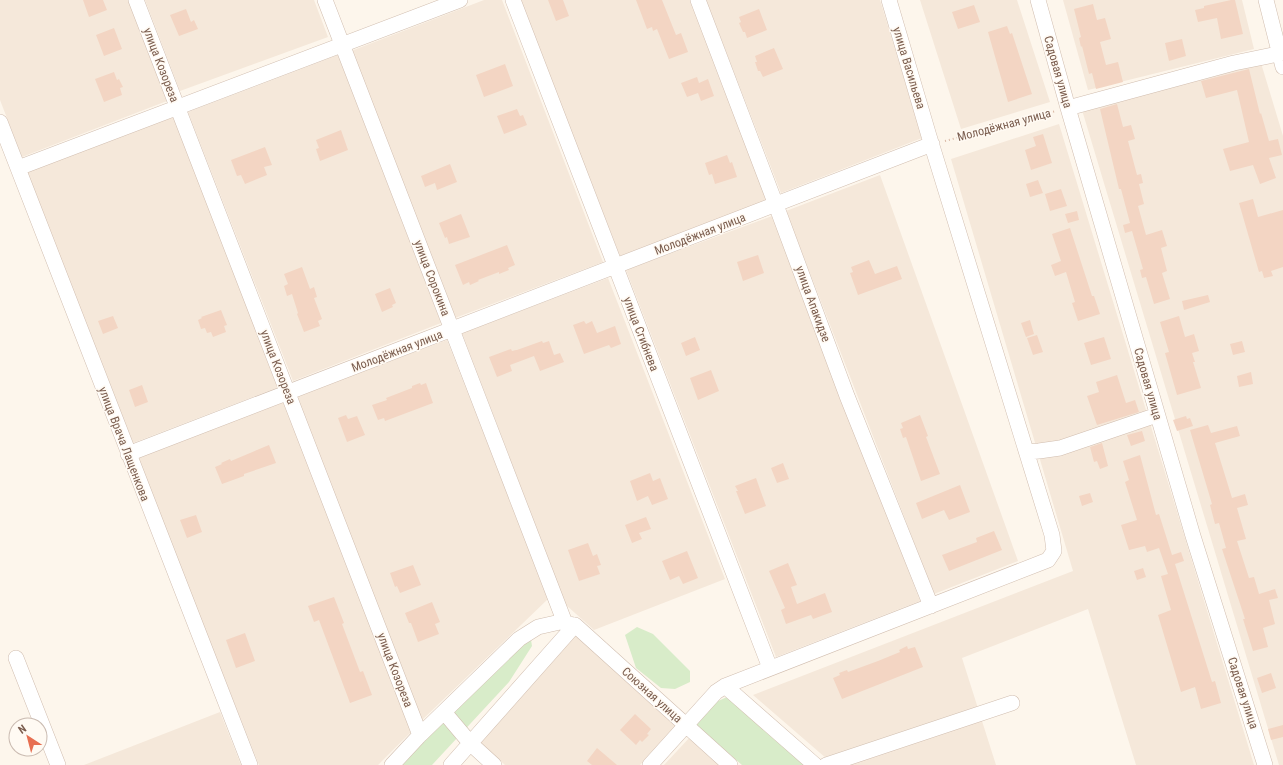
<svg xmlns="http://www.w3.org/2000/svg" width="1283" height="765" font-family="'Roboto Condensed',sans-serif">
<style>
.residential{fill:#f5e8da}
.green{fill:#d8ecc9}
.building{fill:#f3d5c3}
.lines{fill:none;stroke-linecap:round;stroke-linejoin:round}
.minor-casing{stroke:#d1beb0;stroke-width:16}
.path{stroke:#d9b8a5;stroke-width:2;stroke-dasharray:1 3;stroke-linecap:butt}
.minor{stroke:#fff;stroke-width:15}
.labels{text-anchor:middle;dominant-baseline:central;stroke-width:3;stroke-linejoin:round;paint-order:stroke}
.street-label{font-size:12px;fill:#7a5c4d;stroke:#fffaf3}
</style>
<rect width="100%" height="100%" fill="#fdf6ec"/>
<!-- residential -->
<path class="residential" d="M0,0h128l39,101 -145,56 -22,-57z
M145,0h169l14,37 -148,54z
M484,0h18l101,262 -148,56 -104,-267z
M520,0h170l78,201 -148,55z
M706,0h174l42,138 -141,55z
M920,0h97l33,102 -89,27z
M1063,0h179l12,49 -166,41z
M338,55l103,268 -148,58 -105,-269z
M1261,63l22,73v629h-4l-197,-655z
M174,116l105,271 -146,56 -106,-272z
M1059,124l195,641h-118l-48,-156 -126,49 34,107h-162l-81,-70 320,-124 -122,-412z
M880,175l138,386 -84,33 -148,-383z
M772,216l148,385 -144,56 -150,-387z
M608,278l117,301 -131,51 -28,-25 -104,-272z
M447,340l101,259 -126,121 -126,-324z
M285,401l126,331 -33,33h-119l-122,-307z
M575,633l103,91 -38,41h-135l-26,-24z
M220,712l21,53h-157z
M691,736l32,29h-59z"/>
<!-- green -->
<path class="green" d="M637,627l16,7 37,37v11l-15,7 -14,-1 -25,-20 -11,-33z
M531,640l1,6 -23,36 -77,83h-36l124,-121z
M727,697l78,68h-63l-46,-40 20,-23z"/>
<!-- building -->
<path class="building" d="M83,0h20l4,10 -18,7z
M548,0h15l6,16 -13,5z
M636,0h26l14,35 5,-2 7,19 -19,7 -12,-30 -4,2 -1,-4 -5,2z
M1231,0h4l8,34 -22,5 -4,-21 -19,4 -3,-12 9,-2v-2z
M1093,4l4,16 8,-2 6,21 -11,3 6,23 12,-3 5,20 -27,7 -4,-16 -3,1 -7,-28 -1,1 -2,-9 2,-1 -7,-28z
M974,5l6,17 -22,7 -6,-17z
M186,9l5,13 3,-2 4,9 -19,7 -9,-21z
M759,9l8,21 -20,8 -2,-6h-2l-4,-9 2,-1 -2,-5z
M1007,26l3,8 2,-1 20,61 -24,8 -20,-70z
M114,28l8,21 -18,7 -8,-21z
M1182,39l4,17 -17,5 -4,-18z
M774,48l9,21 -20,8 -3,-6h-2l-3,-9h2l-2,-6z
M505,64l8,22 -29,11 -8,-22z
M1249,69l11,45 1,-1 8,28 9,-2 4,16 -13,3 7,20 -16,6 -7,-19 -23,6 -7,-22 26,-7 -12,-52 -31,8 -5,-17z
M114,72l3,8 2,-1 4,8 -3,1 2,7 -18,7 -9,-23z
M697,77l2,6 9,-4 6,17 -13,5 -3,-8 -11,4 -6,-14z
M1117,104l6,23 8,-2 4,14 -7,2 9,34 4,-1 2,9 -4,1 5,20 -6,2 8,29 16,-5 5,16 -6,2 6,23 -5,2 8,26 -16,5 -8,-27 -4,1 -2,-8 3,-1 -11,-38 -7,2 -2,-8 7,-2 -9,-34h-2l-19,-80z
M517,109l3,7 3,-1 4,10 -23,9 -7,-18z
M341,130l7,20 -28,11 -4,-12 3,-1 -3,-8z
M1043,134l9,29 -21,7 -6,-20 11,-4 -3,-9z
M265,147l7,18 -8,2 3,8 -22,9 -4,-9 -4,1 -6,-16z
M727,155l3,8 2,-1 5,15 -22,7 -3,-10 -3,1 -4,-12z
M450,164l7,18 -20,8 -2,-7 -10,4 -4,-11z
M1038,180l5,13 -13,4 -4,-13z
M1061,189l6,17 -17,5 -5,-17z
M1253,199l5,18 25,-7v57l-12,4 2,5 -9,2 -2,-7 -3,1 -20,-69z
M1077,211l2,9 -11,3 -3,-9z
M461,214l9,23 -21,7 -2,-7 -2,1 -6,-15z
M1070,228l22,68h2l6,18 -22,7 -6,-18 3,-1 -9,-30 -11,4 -4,-11 10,-4 -9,-27z
M507,245l8,20 -7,3 1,2 -10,4v-2l-21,8 1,1 -9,4 -1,-3 -6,3 -8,-20z
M758,255l6,18 -21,8 -6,-19z
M869,260l6,14 22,-8 5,13 -44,16 -8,-22 3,-1 -2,-5z
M302,267l8,22 4,-2 3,10 -3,1 8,21 -4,2 2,5 -16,6 -7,-18 1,-1 -6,-19 -5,2 -3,-10 4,-2 -4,-10z
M390,288l6,15 -4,2 1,2 -11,5 -7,-18z
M1208,295l2,7 -26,8 -2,-9z
M221,310l6,15 -3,1 2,6 -13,5 -2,-5 -4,1 -2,-5 -4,1 -3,-9 4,-2 -1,-1z
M113,316l5,12 -15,6 -5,-13z
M1179,316l6,21 9,-3 5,17 -7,2 3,9h-2l8,26 -24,7 -12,-42 4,-1 -9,-30z
M1030,320l4,14 -8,3 -5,-14z
M584,321l2,3 6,-3 5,12 18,-7 6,18 -10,4 -2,-3 -25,9 -11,-29z
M1037,335l6,17 -10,3 -6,-17z
M695,337l5,13 -14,6 -5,-13z
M1104,337l7,22 -20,6 -7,-22z
M542,341l1,2 6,-2 5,14 6,-2 4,9 -24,9 -6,-15 -24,9 2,6 -15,6 -8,-20 22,-8 1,2 4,-1h1z
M1242,341l3,11 -12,3 -3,-11z
M711,370l8,21 -21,9 -8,-22z
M1251,372l2,12 -14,3 -2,-11z
M1117,375l9,28 9,-3 4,12 -42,13 -10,-29 12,-4 -3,-10z
M420,383l1,2 5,-2 7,20 -48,18 -1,-3 -6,2 -6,-15 15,-5 -1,-2 26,-10v-2z
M142,385l6,17 -13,5 -6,-17z
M346,415l2,4 9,-3 8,19 -18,7 -9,-24z
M920,415l8,21 -2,1 14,37 -19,7 -15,-44 -3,1 -3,-9 3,-1 -2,-5z
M1186,416l1,3 3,-1 3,8 -16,5 -4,-11z
M1208,425l3,8 26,-7 3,10 -25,7 17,55 13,-4 3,11 -11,3 9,31 -9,2 12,37 5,-1 5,17 16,-5 3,9 -9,2 6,24 -12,4 5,19 -15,4 -10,-32h2l-23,-70 4,-1 -7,-25 -4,1 -5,-19 2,-1 -22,-74z
M1142,431l3,10 -14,5 -4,-11z
M1102,443l6,23 -8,3 -3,-8 -3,1 -4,-15z
M269,445l7,18 -32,11v2l-22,8 -7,-17 7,-3 -1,-1 9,-4 1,2z
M1140,455l16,60 3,-1 13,41 9,-3 3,9 -9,3 37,118 3,-1 6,22 -20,6 -6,-22 -14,5 -23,-77 13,-5 -10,-34 7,-2 -9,-26 -12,4 -2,-6 -16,4 -8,-25 16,-5 -12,-38 4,-2 -6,-19z
M783,463l6,16 -12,4 -6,-15z
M650,473l3,8 7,-3 8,21 -16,6 -4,-9 -11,5 -7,-20z
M756,478l10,28 -21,8 -9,-23h2l-3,-5z
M960,485l10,27 -21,8 -5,-10 -22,9 -6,-16z
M1090,493l3,9 -11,4 -3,-10z
M196,515l6,17 -15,6 -7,-18z
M646,517l5,12 -12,4 3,6 -10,4 -7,-18z
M994,531l8,19 -53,21 -7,-16 35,-13 -1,-4z
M588,543l5,13 4,-2 4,11 -4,1 3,8 -21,7 -11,-31z
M687,551l11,27 -15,6 -4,-8 -9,4 -8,-19z
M788,563l9,22 -6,2 6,17 28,-11 7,19 -19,7 -2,-4 -25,9 -5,-14 4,-2 -16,-37z
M413,565l8,20 -21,8 -3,-7 -2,1 -5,-14z
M1143,568l3,9 -9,3 -3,-9z
M334,597l10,26 -2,1 18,48 3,-1 9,24 -22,8 -31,-83 -5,2 -6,-16z
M432,602l8,20 -5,2 4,10 -21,8 -7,-19h-2l-4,-10z
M245,633l10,28 -19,7 -10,-28z
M907,646l1,3 7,-2 8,20 -81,32 -9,-21 7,-3 -1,-2 8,-3 1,2 30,-11 22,-9 -1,-2z
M1271,673l5,15 -14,5 -5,-15z
M635,714l16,15 -4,5 2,1 -7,7 -2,-2 -4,5 -16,-15z
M1283,725v12l-12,3 -3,-11z
M597,748l20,17h-25l-5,-4z"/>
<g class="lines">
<!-- minor casing -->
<g class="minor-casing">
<path id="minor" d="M136,0l284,735
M325,0l240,623
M513,0l257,668
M698,0l78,205 71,191 84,210
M1038,0l30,108 125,428 72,229
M1266,0l17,67
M1068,108l166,-45 49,-10
M0,122l250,643
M18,168l442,-168
M1027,452l12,-1 21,-3 97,-33
M128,454l804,-310
M575,625l155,140
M16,658l42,107
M725,686l90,79
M444,712l27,32 23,21
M392,765l28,-30 99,-96 19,-12 22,-5 14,3
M451,765l124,-140
M650,765l66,-73 9,-6 323,-126 6,-9 -2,-16 -123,-399 -40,-136
M826,765l186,-62"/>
</g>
<!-- path -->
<path class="path" d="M945,141l111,-30"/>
<!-- minor -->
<use href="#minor" class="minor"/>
</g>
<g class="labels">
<!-- street labels -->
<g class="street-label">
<text transform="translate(161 65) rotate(69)">улица Козореза</text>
<text transform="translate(909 68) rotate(73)">улица Васильева</text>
<text transform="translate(1058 72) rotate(74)">Садовая улица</text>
<text transform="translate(1004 125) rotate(-15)">Молодёжная улица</text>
<text transform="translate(700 234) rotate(-21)">Молодёжная улица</text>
<text transform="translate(432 278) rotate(69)">улица Сорокина</text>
<text transform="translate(813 304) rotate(70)">улица Апакидзе</text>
<text transform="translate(641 334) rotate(69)">улица Сгибнева</text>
<text transform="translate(397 351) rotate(-21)">Молодёжная улица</text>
<text transform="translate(278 367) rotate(69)">улица Козореза</text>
<text transform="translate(1148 384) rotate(74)">Садовая улица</text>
<text transform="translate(124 444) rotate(69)">улица Врача Лащенкова</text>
<text transform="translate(395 670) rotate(69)">улица Козореза</text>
<text transform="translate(1243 693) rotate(72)">Садовая улица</text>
<text transform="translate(652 695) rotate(42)">Союзная улица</text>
</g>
</g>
<!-- north arrow -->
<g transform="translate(28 737) rotate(324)"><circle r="19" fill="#fffaf3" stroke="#cabbb1"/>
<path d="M0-3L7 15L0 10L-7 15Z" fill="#e76f51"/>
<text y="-6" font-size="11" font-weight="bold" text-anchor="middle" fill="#7a5c4d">N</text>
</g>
</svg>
